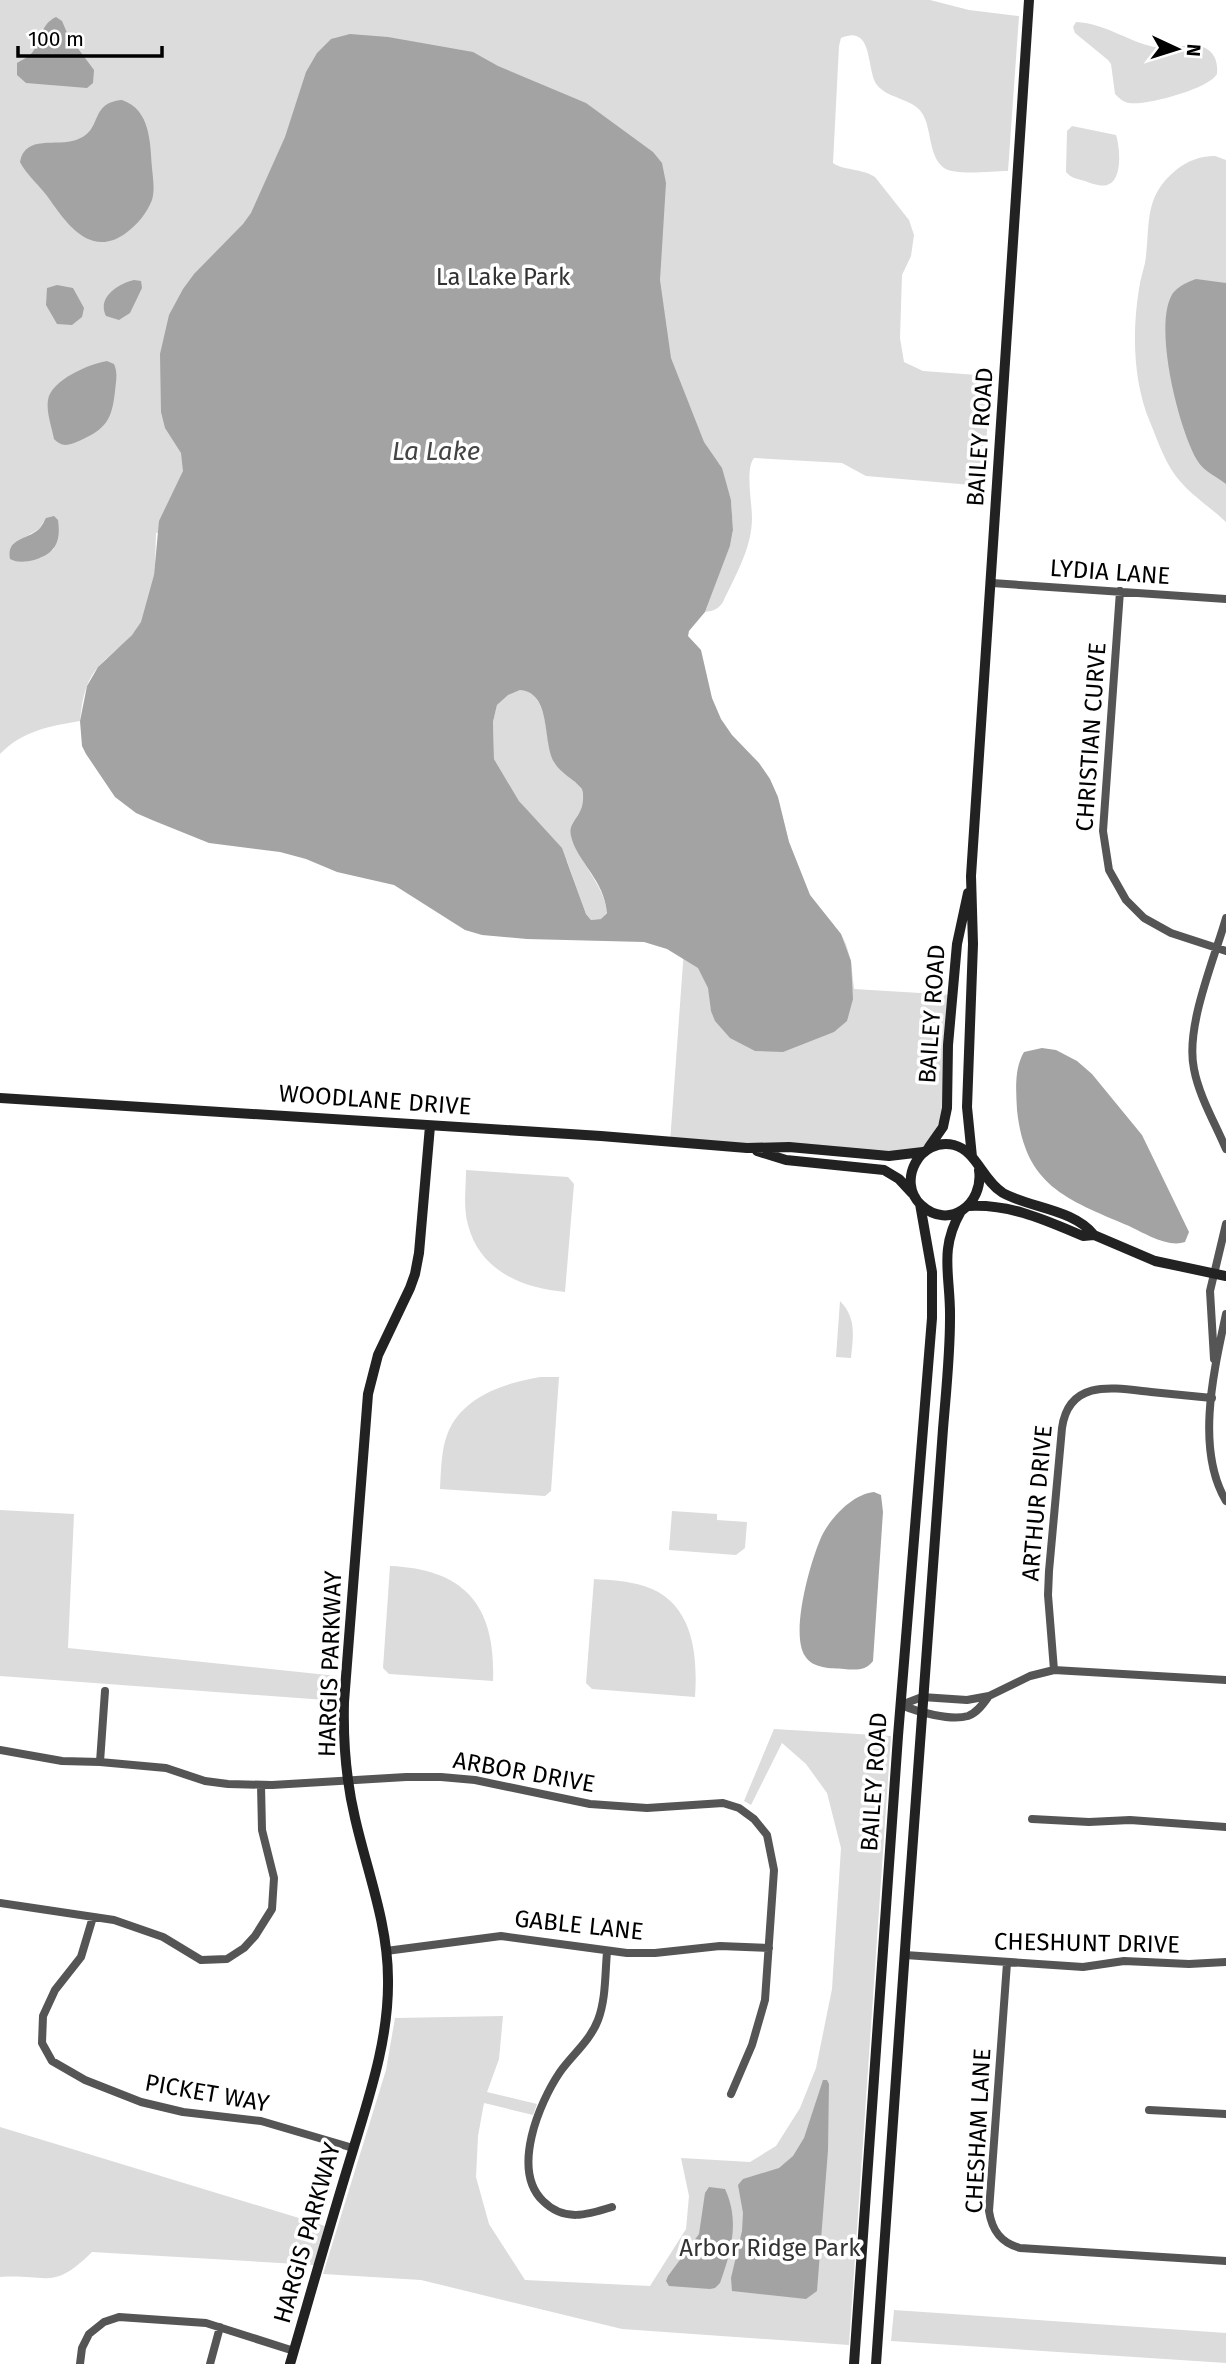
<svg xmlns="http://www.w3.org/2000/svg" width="1226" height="2364" font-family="'Fira Sans',sans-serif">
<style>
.green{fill:#dcdcdc;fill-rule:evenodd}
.water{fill:#a3a3a3;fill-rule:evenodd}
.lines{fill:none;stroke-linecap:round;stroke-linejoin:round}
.street{stroke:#555;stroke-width:8}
.secondary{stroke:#222;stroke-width:10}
.labels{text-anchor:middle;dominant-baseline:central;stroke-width:7;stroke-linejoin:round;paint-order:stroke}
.park-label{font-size:24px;fill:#333;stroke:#fff}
.street-label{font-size:24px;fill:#000;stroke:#fff}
.water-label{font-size:26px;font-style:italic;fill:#444;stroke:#fff}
</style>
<rect width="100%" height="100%" fill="#fff"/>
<!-- green -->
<path class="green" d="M0,0h930l39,10 50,6 -11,155c-16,0 -52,5 -64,-3 -16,-12 -12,-40 -22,-55 -10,-15 -34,-14 -45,-28 -11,-14 -3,-62 -36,-47l-2,8 -6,117c11,8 29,5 42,14l34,43 5,15 -3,21 -9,19 -2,63 4,24 19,9 68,5 -8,110 -117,-10 -24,-13 -88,-5c-9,11 -2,44 -2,60 0,30 -17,58 -29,84 -5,7 -9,9 -18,10l25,-66 3,-15 -2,-31 -12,-37 -563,70c-1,30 0,64 -15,90 -11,18 -28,28 -42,43 -14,15 -17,36 -19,55 -30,5 -58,10 -80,33zM44,521l10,28 -14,9 -27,-14 26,-15z
M1076,22c30,1 55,22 84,26 14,3 30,-7 43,-1 12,5 15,15 14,27 -8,15 -72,32 -88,29 -6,-1 -10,-5 -14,-9l-4,-30 -3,-4 -33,-27 -2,-6z
M1072,126l44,9c4,12 7,46 -9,50 -7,2 -16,-2 -22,-4 -8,-2 -14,-3 -19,-9l1,-41z
M1215,156l11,4v362c-17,-16 -37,-28 -51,-47 -11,-15 -18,-36 -25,-53 -17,-41 -18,-90 -11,-133 1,-9 4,-17 6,-26 6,-37 -3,-65 31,-93 12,-9 23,-14 39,-14z
M520,690c33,3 22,57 37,76 7,9 18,14 25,23l2,17 -12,18c2,9 3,20 7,28 9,21 25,36 28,60l-5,7 -11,1 -5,-6 -19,-53 -48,-60 -25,-42 -1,-37 4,-17 11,-11z
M695,797l84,6 10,39 21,53 31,39 5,10 5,17 3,28 99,6 -6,113 -24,44 -253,-9z
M466,1170l102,7 6,7 -9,108c-43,-4 -85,-21 -97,-67 -5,-17 -2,-38 -2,-55z
M840,1301c17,17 13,36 11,57l-15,-1z
M540,1377h19l-8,114 -6,5 -105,-7c1,-17 1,-38 7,-54 14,-38 57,-52 93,-58z
M0,1510l74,4 -6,134 269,28 2,25 -339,-25z
M672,1511l45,3v6l30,2 -2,26 -9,7 -67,-5z
M390,1566c76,3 106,41 103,115l-104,-7 -6,-6z
M594,1579c17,1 34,2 50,7 49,15 54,68 51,111l-103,-8 -6,-6z
M774,1729l117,7 -42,609 -227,-16 -201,-49 -98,-6 63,-204 9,-52 108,-2 -4,43 -12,33 50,12 -4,11 -49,-12 -6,33 -2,41 13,47 36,56 125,6 36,-57 3,-33 -8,-38 69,4 26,-16 24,-38 16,-40 16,-79 9,-141 -14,-55 -21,-29 -24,-21 -31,62 -7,-4z
M0,2127l325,99 -11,39 -222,-13c-39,39 -44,22 -92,25z
M894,2310l332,23v30l-335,-22z"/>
<!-- water -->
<path class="water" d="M56,17l6,4 6,14 26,35 -1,13 -6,5 -61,-5 -9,-8v-12c4,-3 10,-5 14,-9 11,-12 8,-29 25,-37z
M350,34l38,3 85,15 25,14 88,37 67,49 9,11 4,20 -6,97 11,78 33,84 18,26 9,32 2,30 -3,16 -25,66 -16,19 -1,5 13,14 11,48 9,21 11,16 27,28 11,16 8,18 11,45 21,53 31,39 10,27 2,38 -6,22 -13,11 -51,20 -28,-1 -25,-13 -15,-17 -4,-10 -3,-23 -10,-20 -31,-19 -23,-7 -117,-3 -45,-4 -17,-5 -71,-45 -57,-13 -31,-13 -26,-7 -71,-9 -57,-23 -16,-7 -21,-16 -29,-43 -4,-8 -2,-25 7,-35 11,-19 34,-32 9,-13 13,-47 5,-54 24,-50 -2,-18 -16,-25 -4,-16 -1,-58 9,-39 14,-26 11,-15 49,-50 8,-11 34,-76 21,-65 11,-19 14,-14zM520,690c32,3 22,51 34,72 6,11 20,17 28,27 6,27 -15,30 -11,47 6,26 33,43 36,77l-6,6 -10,1 -5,-6 -24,-66 -43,-47 -25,-42 -1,-37 4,-17 11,-10z
M122,100c29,10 28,43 30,68 1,11 3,22 0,32 -5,13 -15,25 -26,33 -34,25 -58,-7 -76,-33 -8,-12 -25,-27 -30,-38 5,-28 37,-15 56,-22 28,-9 12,-37 46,-40z
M1196,279l30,4v201c-10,-8 -22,-12 -29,-24 -18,-30 -45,-136 -24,-167 6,-7 14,-11 23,-14z
M134,280l7,1 1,7 -12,25 -11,7 -13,-4c-9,-18 11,-32 28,-36z
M57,285l16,3 11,20 -2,9 -10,8 -15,-1 -11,-19 1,-17z
M107,361l7,3c4,9 2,17 1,27 -3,29 -9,38 -36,50 -10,4 -16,7 -25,-2 -2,-11 -8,-27 -6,-39 3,-20 41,-36 59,-39z
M54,516l4,4c3,21 -2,34 -24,40 -9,2 -16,3 -24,-1 -4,-22 19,-19 30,-31 2,-3 4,-6 6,-10z
M1042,1048l14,2 21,11 15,13 50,61 47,97 -4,10c-17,6 -41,-9 -56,-16 -63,-27 -104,-40 -112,-116 -1,-20 -3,-41 7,-58z
M874,1492l7,3 2,17 -10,149c-7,10 -18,9 -29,8 -13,-1 -31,0 -39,-13 -15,-23 5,-92 15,-116 8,-20 32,-46 54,-48z
M823,2080h4l2,4 -1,66 -11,141 -11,8 -74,-8 -1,-13 11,-47 1,-18 -5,-28 5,-6 36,-11 14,-12 11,-18z
M709,2187l16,2c15,32 6,63 -5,94l-5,5 -5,1 -41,-3 -3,-5 2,-5 31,-42 6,-41z"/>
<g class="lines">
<!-- street -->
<path class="street" d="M992,583l234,16
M1120,591l-17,240 6,39 17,30 18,18 27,15 55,18
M1226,918c-12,42 -41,109 -32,151 5,27 21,54 32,80
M1226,1314c-12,56 -31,135 0,187
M1214,1359l-4,-68 16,-67
M1054,1670l-6,-75 1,-24 13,-143c7,-50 53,-40 89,-36 21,2 41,4 61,6
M901,1705l21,-8 45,3 22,-4 41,-20 24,-6 172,10
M901,1705c17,7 49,16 67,11 9,-3 16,-13 21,-20
M0,1750l62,11 38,1 66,6 39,13 23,3 44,1 134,-8h35l34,3 115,24 57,4 76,-5 16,5 15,11 13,16 7,35 -9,130 -13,45 -21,49
M100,1762l5,-71
M1032,1819l57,3 41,-2 96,7
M0,1903l114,17 49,17 38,23 26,-1 17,-11 11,-12 17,-27 2,-31 -12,-48 -1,-45
M93,1917l-12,40 -26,33 -12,26 -1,27 10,18 33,19 56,22 42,10 78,9 92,27
M386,1951l115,-15 126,17h28l65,-7 49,2
M607,1952c-2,22 -1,47 -9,68 -8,21 -26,35 -38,52 -21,31 -49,98 -17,129 21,21 44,14 69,6
M905,1955l178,12 41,-6 65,3 37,-2
M1007,1963l-18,248c3,20 12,32 31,37l206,13
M1149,2110l77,4
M80,2364l2,-16 7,-14 15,-12 15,-5 87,6 88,28
M210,2364l10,-37"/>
<!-- secondary -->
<path class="secondary" d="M0,1098l601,38 146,12 42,-1 100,9 34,-4
M929,1147l14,-20 4,-19 1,-63 9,-101 11,-51
M757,1151l29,9 98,10 15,9 13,14
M972,1157l-5,-50 6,-163 -2,-68 58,-876
M979,1170c5,34 -30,61 -58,35 -25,-24 -1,-68 33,-60 23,6 28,35 49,48 27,15 71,16 91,42l61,26 71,15
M969,1206c42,-2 76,14 114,30l11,-1
M290,2364c21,-72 41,-143 63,-214 17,-56 36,-112 35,-171 0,-55 -21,-108 -33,-161 -9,-38 -12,-77 -11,-116l24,-308 10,-39 32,-67 5,-14 4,-21 11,-127
M854,2364l44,-628 34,-418v-46l-12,-68
M876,2364c22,-312 43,-623 67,-935 3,-37 7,-74 7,-110 1,-43 -12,-68 11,-108"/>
</g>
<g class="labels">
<!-- park labels -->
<g class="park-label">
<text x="503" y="277">La Lake Park</text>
<text x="770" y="2248">Arbor Ridge Park</text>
</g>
<!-- street labels -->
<g class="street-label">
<text transform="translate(980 437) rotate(-86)">BAILEY ROAD</text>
<text transform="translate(1110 572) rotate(4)">LYDIA LANE</text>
<text transform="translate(1091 737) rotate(-86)">CHRISTIAN CURVE</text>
<text transform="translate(932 1014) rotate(-86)">BAILEY ROAD</text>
<text transform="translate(375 1100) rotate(4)">WOODLANE DRIVE</text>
<text transform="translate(1037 1503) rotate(-85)">ARTHUR DRIVE</text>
<text transform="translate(330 1664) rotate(-88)">HARGIS PARKWAY</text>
<text transform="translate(524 1772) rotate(10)">ARBOR DRIVE</text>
<text transform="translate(874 1782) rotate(-86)">BAILEY ROAD</text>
<text transform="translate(579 1925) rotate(6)">GABLE LANE</text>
<text transform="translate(1087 1943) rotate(1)">CHESHUNT DRIVE</text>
<text transform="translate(207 2093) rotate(10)">PICKET WAY</text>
<text transform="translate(978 2131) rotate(-87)">CHESHAM LANE</text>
<text transform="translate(307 2233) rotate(-74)">HARGIS PARKWAY</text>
</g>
<!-- water labels -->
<g class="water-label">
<text x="436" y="451">La Lake</text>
</g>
</g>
<!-- north arrow -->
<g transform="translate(1177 49) rotate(94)" stroke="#ffffff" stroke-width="5" paint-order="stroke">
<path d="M0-5L12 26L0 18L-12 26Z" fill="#000000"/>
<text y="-10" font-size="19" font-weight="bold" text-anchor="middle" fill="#000000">N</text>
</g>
<!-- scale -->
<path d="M18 46v10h144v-10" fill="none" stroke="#000000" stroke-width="3.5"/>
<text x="28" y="46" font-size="21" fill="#000000" stroke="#ffffff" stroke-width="5" paint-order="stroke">100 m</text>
</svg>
